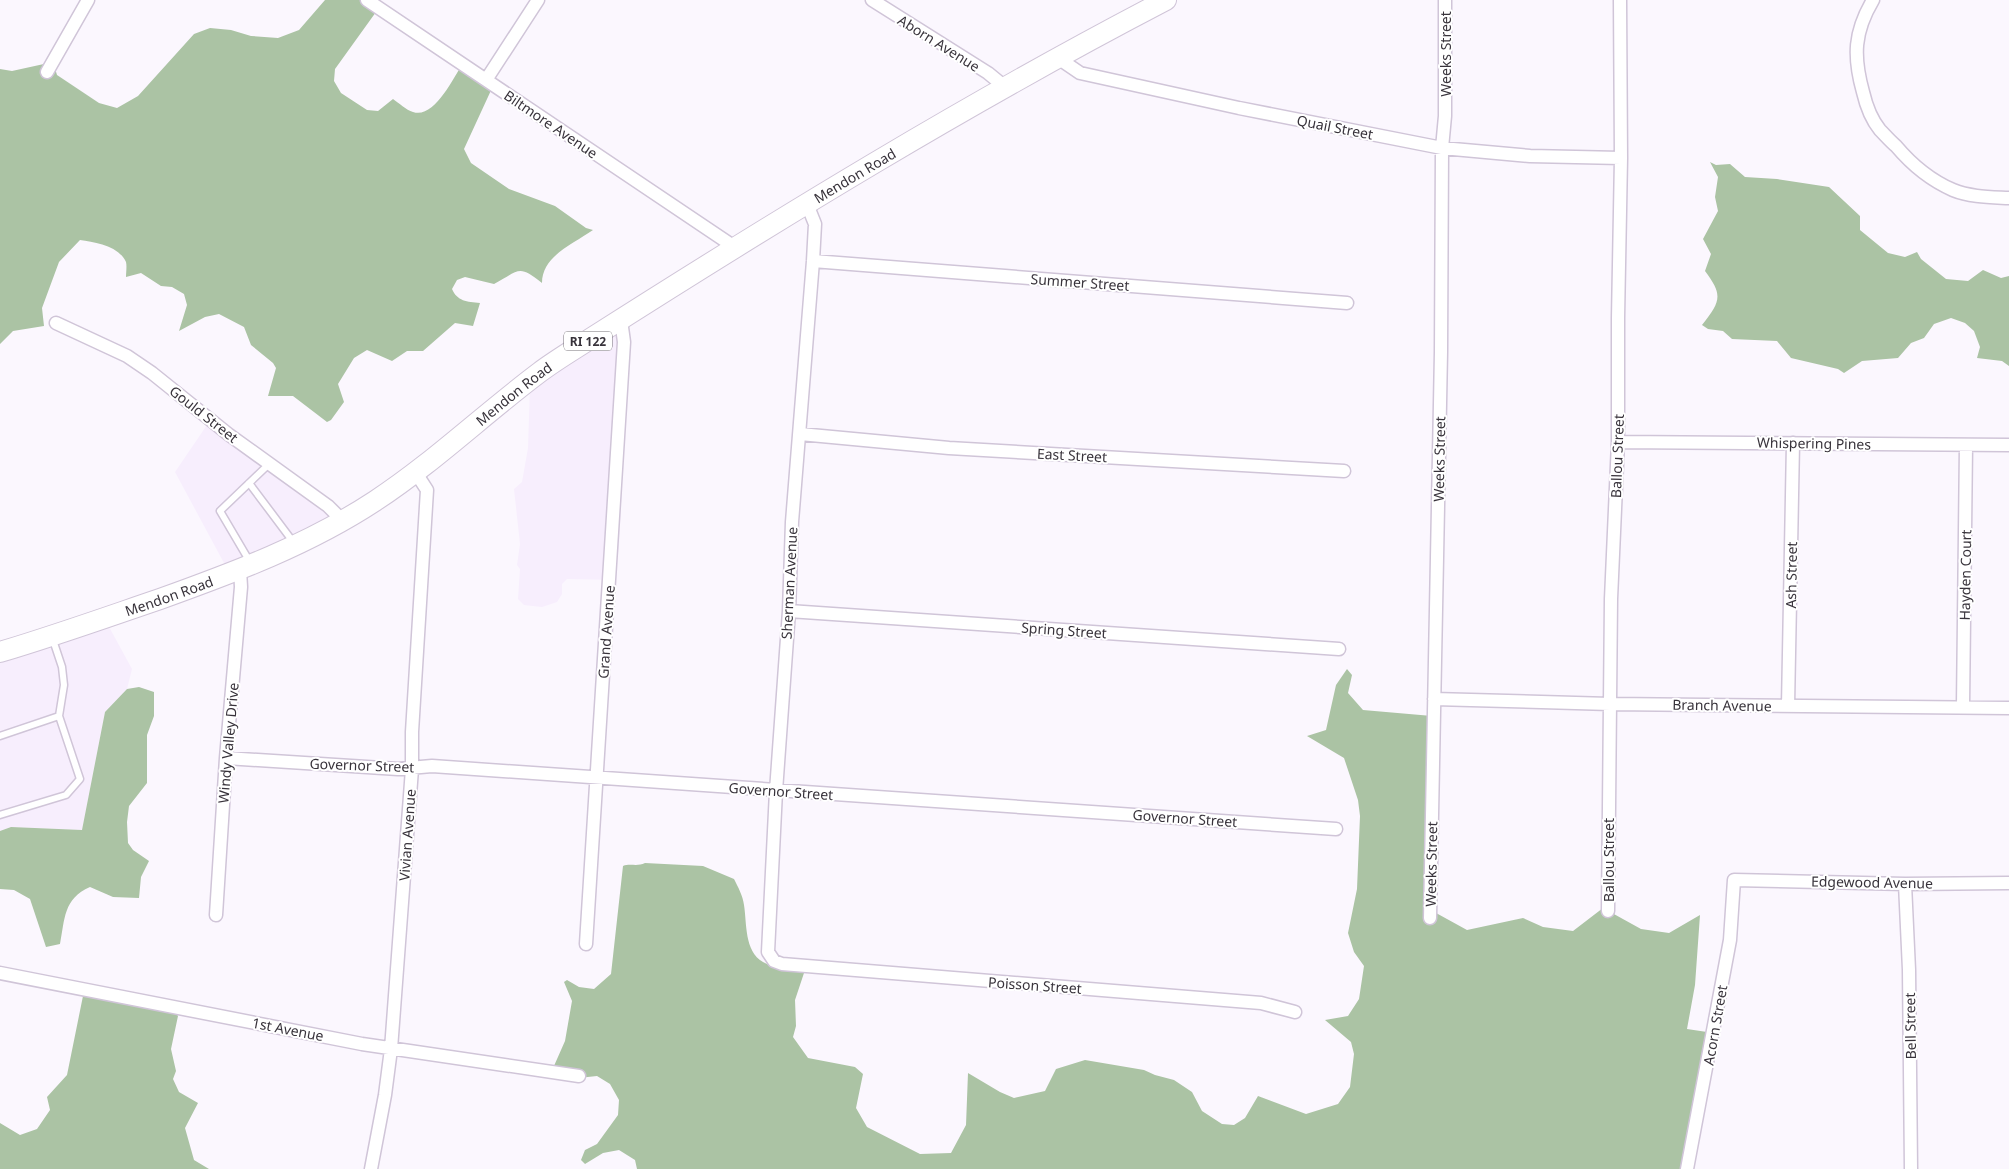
<svg xmlns="http://www.w3.org/2000/svg" width="2009" height="1169" font-family="'Noto Sans',sans-serif">
<style>
.built{fill:#f7eefd}
.forest{fill:#abc3a4}
.lines{fill:none;stroke-linecap:round;stroke-linejoin:round}
.service-casing{stroke:#d0c5d8;stroke-width:9}
.minor-casing{stroke:#d0c5d8;stroke-width:15}
.primary-casing{stroke:#d0c5d8;stroke-width:22}
.service{stroke:#fff;stroke-width:6}
.minor{stroke:#fff;stroke-width:12}
.primary{stroke:#fff;stroke-width:20}
.labels{text-anchor:middle;dominant-baseline:central;stroke-width:4;stroke-linejoin:round;paint-order:stroke}
.shield{fill:#fff;stroke:#747076;stroke-width:1}
.shield-label{font-size:12px;font-weight:bold;fill:#38333b}
.street-label{font-size:14px;fill:#38333b;stroke:#fff}
</style>
<rect width="100%" height="100%" fill="#fbf7fe"/>
<!-- built -->
<path class="built" d="M621,329l5,10v64l-7,143 -4,34 -48,-1 -5,5v10l-5,8 -15,5 -18,-2 -6,-6 2,-30 -3,-4 3,-21 -6,-55 8,-7 6,-34 2,-61z
M209,422l135,99 -113,55 -56,-104z
M108,625l24,44 -5,20 -22,23 -23,118 -71,-3 -11,4v-176z"/>
<!-- forest -->
<path class="forest" d="M325,0h39l12,12 -41,57 -1,12 7,12 26,17 11,1 15,-12c6,4 13,11 20,13 21,7 39,-32 49,-47l31,21 -29,63 7,14 38,26 46,17 31,22 7,2c-20,14 -51,26 -51,53 -24,-19 -22,-13 -48,1l-29,-7 -8,3 -5,9c5,12 15,13 28,14l-7,23 -18,-3 -32,28h-16l-15,10 -25,-11 -13,8 -16,26 6,18 -13,18 -4,2 -34,-26h-25l8,-28 -3,-5 -22,-18 -7,-18 -25,-13 -14,3 -26,14 8,-26 -3,-11 -12,-7 -11,-1 -20,-13 -15,4c0,-4 1,-11 0,-15 -7,-16 -31,-20 -46,-22l-21,22 -17,46 2,18 -31,5 -13,13v-275l12,2 41,-9 4,13 42,28 18,5 21,-12 56,-62 16,-6 21,2 20,6 27,2 21,-8z
M1710,162l6,3 14,-1 15,13 32,2 52,8 31,29v14l28,23 17,4 12,-5 4,7 25,20 22,2 15,-11 18,8 8,-2v90l-7,-5 -25,-3 3,-11 -6,-16 -9,-8 -14,-5 -17,6 -10,14 -13,5 -13,15 -36,3 -18,12 -6,-4 -47,-11 -14,-17 -45,-2 -9,-8 -15,-2 -6,-4c19,-24 21,-30 3,-54l6,-17 -8,-15 15,-28 -3,-14 3,-20z
M1347,669l5,6 -4,18 15,17 69,6 -5,192 40,22 56,-12 20,9 30,4 30,-23 38,21 28,4 31,-18 -5,70 -8,44 20,3 -17,137h-1053l-2,-9 -16,-10 -16,3 -18,11 -4,-4 4,-10 12,-6 21,-29 1,-15 -9,-16 -13,-8 -28,3 -19,-4 15,-34 7,-40 -8,-19 3,-2 12,7 15,2 17,-15 12,-108c7,-3 14,1 22,-3l58,3 31,13c4,8 9,17 10,26 3,18 0,46 19,57 13,8 29,4 41,11l-9,27 1,26 -3,11 15,21 47,9 8,7 -7,34 11,19 53,27 31,-1 15,-28 2,-52 32,19 14,6 31,-7 11,-22 29,-9 59,10 11,5 19,5 18,12 10,19 20,13 12,1 11,-7 13,-22 48,18 32,-10 12,-17 4,-33 -3,-12 -26,-22 23,-4 11,-17 5,-33 -10,-14 -6,-19 9,-44 3,-73 -2,-16 -14,-42 -37,-22 19,-6 10,-45z
M139,687l15,5v24l-7,19v48l-18,23 -2,16 1,21 5,7 16,11 -8,16 -2,21 -26,-1 -23,-10c-27,12 -25,32 -30,57l-14,3 -16,-48 -16,-9 -14,-1v-58l11,-4 71,3 23,-118 22,-23z
M83,996l93,17 2,3 -7,33 5,22 -3,8 6,13 19,11 -13,25 9,32 15,9h-209v-46l20,12 17,-6 13,-19 -3,-13 20,-22z"/>
<g class="lines">
<!-- service casing -->
<g class="service-casing">
<path id="service" d="M249,483l45,60
M250,562l-30,-51 49,-47
M0,736l59,-20 5,-31 -2,-18 -10,-30
M0,815l66,-20 14,-16 -21,-63"/>
</g>
<!-- minor casing -->
<g class="minor-casing">
<path id="minor" d="M367,0l369,248
M872,0l116,73 17,14
M1873,0c-19,32 -20,56 -10,92 3,13 8,27 17,38 5,5 10,11 16,16 16,19 34,34 57,44 17,7 37,7 56,8
M1058,58l22,15 159,35 203,40 88,8 91,2
M47,72l41,-72
M486,80l52,-80
M807,204l8,20 -2,37 -21,261 -3,89 -13,180 -8,161 6,9 8,3 479,39 34,9
M813,261l534,42
M56,323l71,33 25,17 76,61 100,72 15,15
M800,434l149,14 395,23
M1618,442l391,3
M789,611l550,38
M1434,699l176,5 399,4
M1788,706l5,-263
M1963,706l3,-261
M226,758l172,11 34,-3 904,63
M1905,884l4,86 2,199
M1608,911l3,-312 7,-157v-124l3,-160 -1,-158
M216,915l10,-157 15,-171 -1,-17
M1430,918l11,-566 1,-204 3,-32v-116
M586,944l38,-602 -3,-22
M0,973l362,71 217,32
M371,1169l14,-74 6,-46 21,-280v-37l15,-242 -11,-17
M1687,1169l43,-229 4,-60 171,4 104,-1"/>
</g>
<!-- primary casing -->
<g class="primary-casing">
<g id="primary">
<path id="s1" d="M0,652c54,-16 107,-35 160,-53 75,-27 148,-54 215,-98 58,-38 109,-87 165,-129 16,-12 33,-22 50,-33 188,-120 378,-236 576,-339"/>
</g>
</g>
<!-- service -->
<use href="#service" class="service"/>
<!-- minor -->
<use href="#minor" class="minor"/>
<!-- primary -->
<use href="#primary" class="primary"/>
</g>
<g class="labels">
<!-- shield labels -->
<rect class="shield" x="564" y="331.5" width="48" height="19" rx="4"/>
<g class="shield-label">
<text x="588" y="341">RI 122</text>
</g>
<!-- street labels -->
<g class="street-label">
<text transform="translate(939 43) rotate(32)">Aborn Avenue</text>
<text transform="translate(1445 54) rotate(-90)">Weeks Street</text>
<text transform="translate(551 124) rotate(34)">Biltmore Avenue</text>
<text transform="translate(1335 127) rotate(11)">Quail Street</text>
<text stroke="none"><textPath href="#s1" startOffset="986">Mendon Road</textPath></text>
<text transform="translate(1080 282) rotate(4)">Summer Street</text>
<text stroke="none"><textPath href="#s1" startOffset="581">Mendon Road</textPath></text>
<text transform="translate(204 414) rotate(38)">Gould Street</text>
<text transform="translate(1814 443) rotate(1)">Whispering Pines</text>
<text transform="translate(1072 455) rotate(3)">East Street</text>
<text transform="translate(1617 456) rotate(-88)">Ballou Street</text>
<text transform="translate(1439 459) rotate(-89)">Weeks Street</text>
<text transform="translate(1791 575) rotate(-89)">Ash Street</text>
<text transform="translate(1965 575) rotate(-89)">Hayden Court</text>
<text transform="translate(789 583) rotate(-87)">Sherman Avenue</text>
<text stroke="none"><textPath href="#s1" startOffset="178">Mendon Road</textPath></text>
<text transform="translate(1064 630) rotate(4)">Spring Street</text>
<text transform="translate(606 632) rotate(-86)">Grand Avenue</text>
<text transform="translate(1722 705) rotate(1)">Branch Avenue</text>
<text transform="translate(228 743) rotate(-85)">Windy Valley Drive</text>
<text transform="translate(362 765) rotate(2)">Governor Street</text>
<text transform="translate(781 791) rotate(4)">Governor Street</text>
<text transform="translate(1185 818) rotate(4)">Governor Street</text>
<text transform="translate(407 835) rotate(-86)">Vivian Avenue</text>
<text transform="translate(1608 860) rotate(-90)">Ballou Street</text>
<text transform="translate(1431 864) rotate(-89)">Weeks Street</text>
<text transform="translate(1872 882) rotate(1)">Edgewood Avenue</text>
<text transform="translate(1035 985) rotate(4)">Poisson Street</text>
<text transform="translate(1715 1025) rotate(-80)">Acorn Street</text>
<text transform="translate(1910 1026) rotate(-91)">Bell Street</text>
<text transform="translate(288 1029) rotate(11)">1st Avenue</text>
</g>
</g>
</svg>
